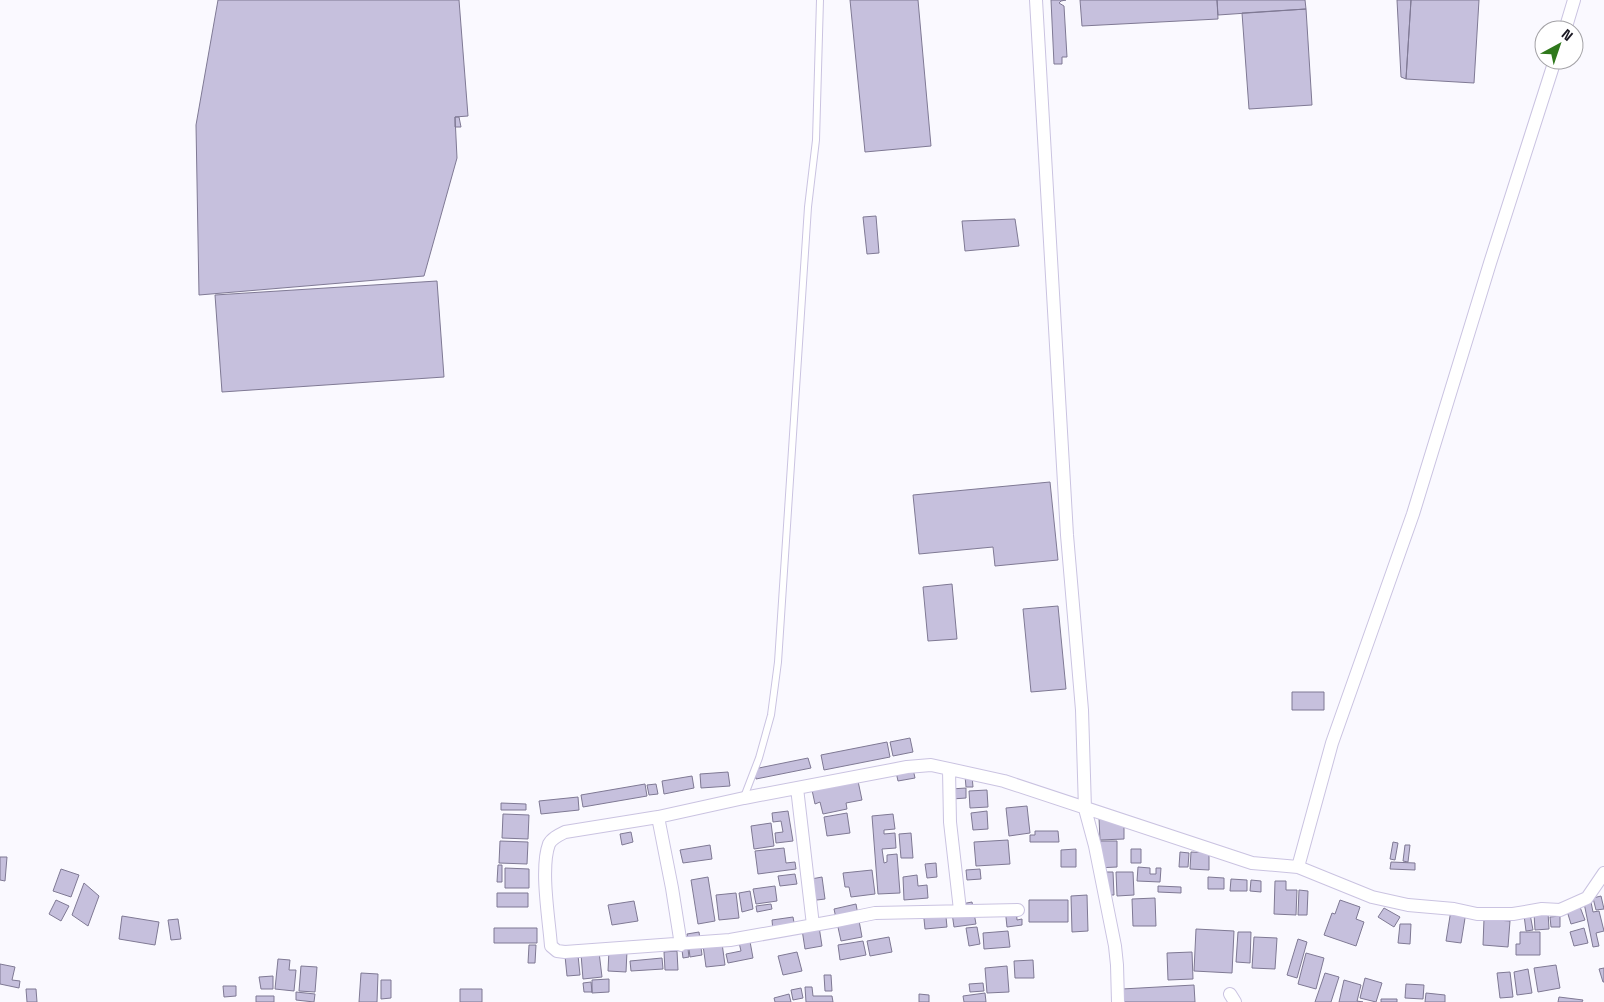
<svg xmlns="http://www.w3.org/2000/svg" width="1604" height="1002" font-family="'Space Grotesk',sans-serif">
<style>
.building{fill:#c6c0dd;stroke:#7f7994}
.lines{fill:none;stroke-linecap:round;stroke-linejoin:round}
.service-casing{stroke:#cac3e1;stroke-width:8}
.minor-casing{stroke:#cac3e1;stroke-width:14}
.service{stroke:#fff;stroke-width:6}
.minor{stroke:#fff;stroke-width:12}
</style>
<rect width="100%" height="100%" fill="#faf9ff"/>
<!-- building -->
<path class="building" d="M218,0h241l9,116 -13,1 2,41 -33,118 -225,19 -3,-170z
M850,0h68l13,146 -66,6z
M1051,0h15l-5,1 -2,2 5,3 3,51h-5v7h-8z
M1080,0h137l1,19 -136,7z
M1217,0h88l1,9 -88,6z
M1397,0h14l-5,79 -5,-2z
M1411,0h68l-5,83 -68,-4z
M1306,9l6,96 -63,4 -7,-96z
M455,117h4l2,10h-6z
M876,216l3,37 -12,1 -4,-37z
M1015,219l4,27 -54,5 -3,-30z
M437,281l7,96 -222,15 -7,-97z
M1050,482l8,78 -63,6 -2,-19 -74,7 -6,-59z
M952,584l5,55 -29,2 -5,-54z
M1058,606l8,83 -35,3 -8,-83z
M1292,692h32v18h-32z
M910,738l3,14 -20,4 -3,-14z
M887,742l3,15 -66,13 -3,-15z
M808,758l3,10 -55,11 -2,-10z
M913,769l2,9 -17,3 -2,-9z
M728,772l2,14 -29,2 -1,-14z
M692,776l2,12 -30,6 -2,-13z
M965,776h7l1,11h-7z
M858,781l4,19 -16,3 1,6 -24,5 -3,-12 -5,2 -3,-14z
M645,784l2,12 -64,11 -2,-12z
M656,784l2,10 -9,1 -2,-10z
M966,788v10l-14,1 -1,-10z
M987,790l1,17 -18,1 -1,-17z
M578,797l1,13 -38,4 -2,-13z
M501,803l25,1v6h-25z
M1027,806l3,27 -21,3 -3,-28z
M788,811l5,30 -17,2 -1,-10 8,-1 -2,-11 -8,1 -1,-9z
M987,811l1,18 -15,1 -2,-17z
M847,813l3,20 -23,3 -3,-19z
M503,814l26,1 -1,24 -26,-1z
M893,814l2,15 -11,1v4l11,-1 1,15 -14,1 2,14 3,-1v-7l10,-1 3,39 -22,1 -6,-78z
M1124,817v22l-24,1 -1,-22z
M771,823l3,23 -20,3 -3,-23z
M1035,831h23l1,11h-29v-7h5z
M631,832l2,10 -11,3 -2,-11z
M911,833l2,25h-12l-2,-24z
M1008,840l2,24 -34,2 -2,-24z
M500,841l28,1 -1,22 -28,-1z
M1095,841h22v26l-21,1z
M1393,842l5,1 -3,17 -5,-1z
M710,845l2,14 -29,4 -3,-13z
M1405,845h5l-2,17 -5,-1z
M784,848l2,15 9,-1 1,7 -38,5 -3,-23z
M1076,849v18h-15v-17z
M1131,849h10v14h-10z
M1180,852l9,1 -1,14h-9z
M1191,852l18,1v17l-19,-1z
M0,857h7l-2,24 -5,-1z
M1391,862l24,1v7l-25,-1z
M936,863l1,14 -10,1 -2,-14z
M498,865h4v17h-5z
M1138,867l12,1v6h6v-6h5l-1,14 -23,-1z
M505,868l24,1v19h-24z
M61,869l18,6 -8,22 -18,-6z
M980,869l1,10 -14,1 -1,-10z
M872,870l3,24 -24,3 -2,-10h-4l-2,-14z
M1105,872h8l1,23h-8z
M1116,872h17l1,23 -17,1z
M795,874l2,10 -17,2 -2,-10z
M917,875l1,11 9,-1 1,13 -24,2 -1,-23z
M708,877l7,44 -17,3 -7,-44z
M822,877l3,22 -16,2 -3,-21z
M1208,877l16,1v11h-16z
M1231,879l16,1v11h-17z
M1251,880l10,1v11l-11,-1z
M1275,881h11v9h11l-1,25 -22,-1z
M84,883l15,13 -11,30 -16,-11z
M775,886l2,15 -21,3 -3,-15z
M1158,886l23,1v6l-23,-1z
M1299,890l9,1 -1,24h-9z
M750,891l3,18 -11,3 -3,-19z
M497,893h31v14h-31z
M736,893l3,25 -20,2 -3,-25z
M1087,895l1,36 -16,1 -1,-36z
M1601,896l3,13 -8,1 -3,-12z
M1155,898l1,28h-23l-1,-27z
M56,900l13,6 -8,15 -12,-7z
M1029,900h39v22h-39z
M1340,900l20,7 -4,12 8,3 -8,24 -32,-11 8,-22 3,1z
M634,901l4,20 -26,4 -4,-20z
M972,902l4,22 -22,3 -3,-21z
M1591,902l2,10 6,-1 5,20 -8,2 3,13 -6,1 -9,-44z
M771,904l1,5 -15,3 -1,-6z
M856,904l6,33 -21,4 -7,-32z
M1016,906l1,14 5,-1v6l-15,2 -2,-19z
M945,907l2,20 -22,2 -2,-20z
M1580,907l5,13 -14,4 -4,-13z
M1384,908l16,9 -6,10 -16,-10z
M1451,910l15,2 -5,31 -15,-2z
M1548,912l1,17 -14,1 -1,-17z
M1530,914l3,16 -7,1 -2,-16z
M122,916l37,6 -4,23 -36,-6z
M1560,916v11h-9l-1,-10z
M793,917l2,11 -22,3 -1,-11z
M178,919l3,20 -10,1 -3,-20z
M1484,919l26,2 -2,26 -25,-2z
M818,920l4,26 -17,3 -4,-26z
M1400,924h11l-1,20 -12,-1z
M977,927l3,17 -11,2 -3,-18z
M494,928h43v15h-43z
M1584,928l4,15 -14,3 -4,-14z
M1196,929l38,2 -2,42 -38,-2z
M1008,931l2,16 -26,2 -1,-16z
M699,932l3,23 -12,2 -3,-23z
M1238,932h13l-1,31 -14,-1z
M1520,932h20v23h-24v-11h4z
M721,936l4,29 -19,2 -4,-29z
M749,936l4,22 -25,5 -2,-9 15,-3 -3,-13z
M889,937l3,15 -22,4 -3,-15z
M1254,937l23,1 -2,31 -23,-1z
M1298,939l9,3 -10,36 -10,-3z
M863,941l3,14 -26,5 -2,-15z
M529,945h7l-1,18h-7z
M688,949l1,8 -6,1 -1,-8z
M609,950l18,1 -1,21 -18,-1z
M677,951l1,19h-13l-1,-18z
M599,952l3,25 -19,2 -2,-25z
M797,952l5,19 -19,4 -5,-19z
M1192,952l1,27 -25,1 -1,-27z
M1306,953l18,5 -8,31 -18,-5z
M578,955l2,20 -13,1 -2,-20z
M662,958l1,11 -32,2 -1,-10z
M278,959l12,1 -1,10h7l-2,21 -19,-2z
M1033,960l1,18h-19l-1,-17z
M0,964l15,3 -3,13 8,1 -1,7 -19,-4z
M1556,965l4,23 -22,4 -4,-24z
M301,966l16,1 -2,25 -16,-1z
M1007,966l2,26 -22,1 -2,-25z
M1604,968v14h-1l-4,-13z
M1528,969l4,24 -15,2 -3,-23z
M1510,972l3,25 -13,1 -3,-25z
M361,973l17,1 -1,28h-18z
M1325,973l14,4 -8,25h-16z
M824,975h7l1,16h-7z
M273,976v13h-12l-2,-12z
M1365,978l17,5 -6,19 -16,-4z
M609,979v13l-17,1v-13z
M381,980h10v18l-10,1z
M1344,980l17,5 -4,16 6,1h-24z
M591,982l1,10h-8l-1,-9z
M983,983l1,8 -14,1 -1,-8z
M1406,984l18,1 -1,14 -18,-1z
M1194,985l1,17h-73v-13z
M223,986h13v10l-12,1z
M805,987h7l1,9h19l1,6h-27z
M801,988l2,10 -10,2 -2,-10z
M26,989h10l1,13h-10z
M460,989h22v13h-22z
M296,992l19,2 -1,8 -18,-2z
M985,993l1,9h-22l-1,-6z
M1426,993l19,2v7h-20z
M789,994l2,8h-16l-1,-4z
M919,994l10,1v7h-10z
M256,996h18v6h-18z
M1559,997l24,3 -1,2h-24z
M1381,999h16v3h-16z"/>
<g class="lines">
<!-- service casing -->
<g class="service-casing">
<path id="service" d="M744,797l15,-39 12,-43 7,-53 30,-455 8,-67 4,-140"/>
</g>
<!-- minor casing -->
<g class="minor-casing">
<path id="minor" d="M1036,0l31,535 15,175 3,99 10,37 20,100 2,19 1,37
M1565,30l9,-30
M949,770l1,52 10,88
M797,788l16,137
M658,817l14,71 9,57
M1298,867l34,-124 81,-229 77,-251 65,-203
M1018,910l-143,3 -39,8 -106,19 -165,12 -8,-1 -6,-5c-2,-27 -11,-78 -2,-102 3,-6 10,-9 16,-12l93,-15 86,-19 163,-31 24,-2 73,16 248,82 46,4 74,30 36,8 46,4 23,5h36l29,-5 18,1 27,-12 17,-25
M1230,994l5,8"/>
</g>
<!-- service -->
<use href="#service" class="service"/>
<!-- minor -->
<use href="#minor" class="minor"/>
</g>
<!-- north arrow -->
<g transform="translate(1559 45) rotate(40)"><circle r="24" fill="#ffffff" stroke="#a3a2a6"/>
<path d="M0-4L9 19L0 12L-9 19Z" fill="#2f781c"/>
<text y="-8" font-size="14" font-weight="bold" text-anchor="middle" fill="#191721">N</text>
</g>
</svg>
